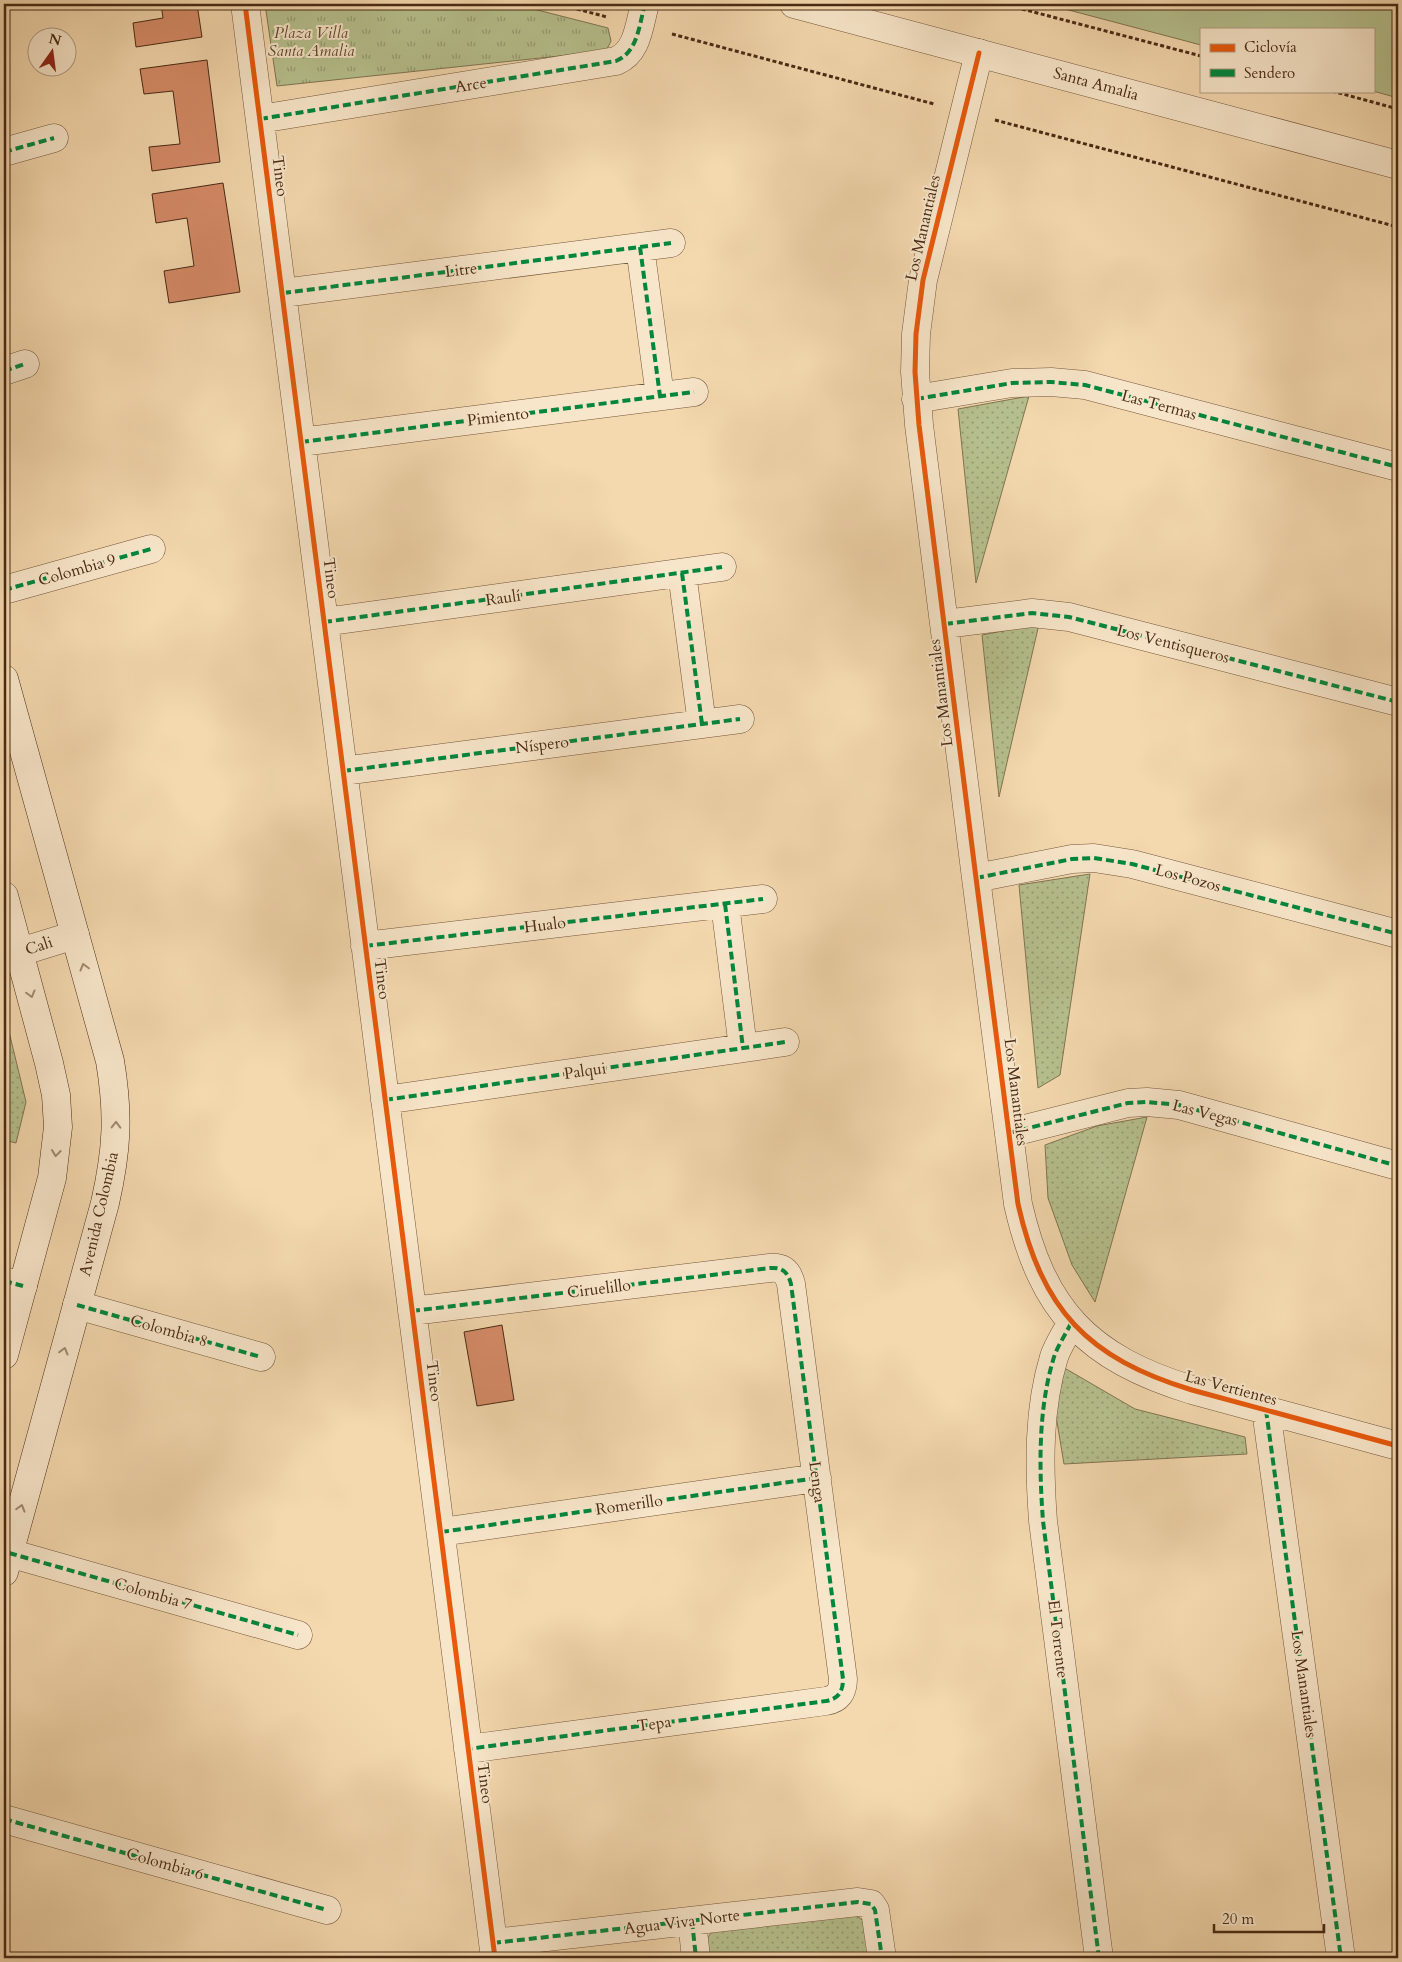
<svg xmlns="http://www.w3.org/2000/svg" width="1402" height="1962" font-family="Cardo,serif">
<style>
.grass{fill:url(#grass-dots);stroke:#807552}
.park{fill:url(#park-tufts);stroke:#807552}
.garden{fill:#b6c08e;stroke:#807552}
.building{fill:#d68c69;stroke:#492a15}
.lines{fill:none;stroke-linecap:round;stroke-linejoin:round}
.minor-casing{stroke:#74563b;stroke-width:29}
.tertiary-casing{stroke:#74563b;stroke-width:29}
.secondary-casing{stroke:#492a15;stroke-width:29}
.path{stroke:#492a15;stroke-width:3;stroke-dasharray:4 2.5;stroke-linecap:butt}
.minor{stroke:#f8e6ca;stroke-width:28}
.tertiary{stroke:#f8e6ca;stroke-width:28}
.secondary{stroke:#f8e6ca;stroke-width:28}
.quiet{stroke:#00873e;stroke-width:4;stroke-dasharray:8 4;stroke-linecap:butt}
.cycleway-casing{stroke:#f8e6ca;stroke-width:8}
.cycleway{stroke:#e8590c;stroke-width:5}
.oneway{stroke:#a08870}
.labels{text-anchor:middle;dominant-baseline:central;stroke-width:4;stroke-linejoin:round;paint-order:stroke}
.park-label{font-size:16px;font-style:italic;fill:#5f482d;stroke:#f8e6ca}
.street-label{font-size:16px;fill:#492a15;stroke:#f8e6ca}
</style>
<defs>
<pattern id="grass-dots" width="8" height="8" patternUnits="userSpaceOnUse" patternTransform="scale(1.25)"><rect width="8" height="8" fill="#b6c08e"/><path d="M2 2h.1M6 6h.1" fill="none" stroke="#969c73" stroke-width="1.8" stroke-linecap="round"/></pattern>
<pattern id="park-tufts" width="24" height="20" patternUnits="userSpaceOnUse" patternTransform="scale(1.25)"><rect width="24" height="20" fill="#b6c08e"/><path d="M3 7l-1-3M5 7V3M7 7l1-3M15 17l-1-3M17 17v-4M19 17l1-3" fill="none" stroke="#969c73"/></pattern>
</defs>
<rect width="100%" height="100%" fill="#f4d8ae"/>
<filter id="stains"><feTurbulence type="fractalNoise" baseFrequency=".004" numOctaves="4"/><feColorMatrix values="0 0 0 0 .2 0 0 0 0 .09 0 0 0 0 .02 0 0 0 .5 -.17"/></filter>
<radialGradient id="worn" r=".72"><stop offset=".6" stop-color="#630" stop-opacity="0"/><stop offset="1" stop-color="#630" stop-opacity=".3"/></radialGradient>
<!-- grass -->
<path class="grass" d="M1029,396l-53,187 -18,-174z
M1039,624l-40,173 -17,-162z
M1090,874l-30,201 -22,13 -19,-203z
M4,1011l22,91 -10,41 -12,-3z
M1147,1117l-52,185 -23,-37 -24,-67 -3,-53 52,-19z
M1061,1366l74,43 110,28 2,17 -183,10 -8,-48z
M851,1911l15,12 7,35h-164l-2,-20 11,-13z"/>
<!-- park -->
<path class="park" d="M265,4h249l94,24 3,13 -5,10 -329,35z"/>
<!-- garden -->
<path class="garden" d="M1046,4h352v94l-25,-7v-62h-172v16z"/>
<!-- building -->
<path class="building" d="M161,4h36l5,33 -66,10 -3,-24 30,-5z
M207,60l13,102 -68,9 -3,-24 31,-3 -7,-53 -29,3 -4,-25z
M223,183l17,109 -71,11 -5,-32 30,-5 -7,-48 -31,5 -4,-29z
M502,1325l12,75 -37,6 -13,-74z"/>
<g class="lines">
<!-- minor casing -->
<g class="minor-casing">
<path id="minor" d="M245,4l250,1954
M979,53l-56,227 -7,54 -1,38 4,53 57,453 42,326c24,106 69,154 174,186l206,56
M260,119l356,-58c22,-9 23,-36 29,-57
M4,152l50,-14
M640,247l20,149
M283,293l388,-50
M4,371l21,-7
M916,399l96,-16 39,-1 34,3 313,82
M301,442l393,-50
M682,573l20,151
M4,590l147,-41
M324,622l398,-55
M945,624l87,-11 37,4 329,85
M343,771l397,-52
M976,878l96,-19 22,-1 38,6 266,70
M725,904l18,144
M365,946l398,-47
M4,957l71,-22
M385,1100l400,-58
M1009,1133l119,-30 19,-1 32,3 219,61
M4,1281l19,5
M77,1305l184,52
M412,1311l358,-43c12,-1 18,4 21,16l52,395c0,13 -5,20 -17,22l-358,48
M1071,1323c-5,11 -13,22 -17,34 -16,52 -15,110 -11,164l56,437
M1266,1410l75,548
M441,1532l376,-54
M9,1553l289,82
M4,1819l323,91
M692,1921l4,37
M493,1943l365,-41 13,2 4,6 7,48"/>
</g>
<!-- tertiary casing -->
<g class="tertiary-casing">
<path id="tertiary" d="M794,4l604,161"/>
</g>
<!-- secondary casing -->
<g class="secondary-casing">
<path id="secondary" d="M4,679l106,382c9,54 7,89 -5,142l-101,369
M4,896l45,167 7,32 2,32 -6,51 -48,177"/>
</g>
<!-- path -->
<path class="path" d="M558,4l49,13
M1003,4l198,52
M672,34l262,70
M1332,91l66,18
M995,120l403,107"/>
<!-- minor -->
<use href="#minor" class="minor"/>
<!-- tertiary -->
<use href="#tertiary" class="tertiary"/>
<!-- secondary -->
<use href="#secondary" class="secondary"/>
<!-- quiet -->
<path class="quiet" d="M260,119l356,-58c22,-9 23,-36 29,-57
M4,152l50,-14
M640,247l20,149
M283,293l388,-50
M4,371l21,-7
M916,399l96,-16 39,-1 34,3 313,82
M301,442l393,-50
M682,573l20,151
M4,590l147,-41
M324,622l398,-55
M945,624l87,-11 37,4 329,85
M343,771l397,-52
M976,878l96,-19 22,-1 38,6 266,70
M725,904l18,144
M365,946l398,-47
M385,1100l400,-58
M1009,1133l119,-30 19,-1 32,3 219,61
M4,1281l19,5
M77,1305l184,52
M412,1311l358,-43c12,-1 18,4 21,16l52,395c0,13 -5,20 -17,22l-358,48
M1071,1323c-5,11 -13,22 -17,34 -16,52 -15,110 -11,164l56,437
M1266,1410l75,548
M441,1532l376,-54
M9,1553l289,82
M4,1819l323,91
M692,1921l4,37
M493,1943l365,-41 13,2 4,6 7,48"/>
<!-- cycleway casing -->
<g class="cycleway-casing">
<path id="cycleway" d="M245,4l250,1954
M979,53l-56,227 -7,54 -1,38 4,53 57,453 42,326c24,106 69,154 174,186l206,56"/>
</g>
<!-- cycleway -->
<use href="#cycleway" class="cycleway"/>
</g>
<!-- one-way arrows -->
<defs><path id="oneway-chevron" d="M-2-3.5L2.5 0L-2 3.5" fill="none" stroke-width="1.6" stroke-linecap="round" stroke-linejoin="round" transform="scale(1.25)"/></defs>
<g class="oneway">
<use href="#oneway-chevron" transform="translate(84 967) rotate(-105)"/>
<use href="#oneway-chevron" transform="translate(31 994) rotate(75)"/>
<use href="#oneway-chevron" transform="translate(116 1125) rotate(-89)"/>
<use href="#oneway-chevron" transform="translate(56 1153) rotate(96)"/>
<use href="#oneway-chevron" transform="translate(64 1351) rotate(-75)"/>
<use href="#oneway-chevron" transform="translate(21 1508) rotate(-74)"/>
</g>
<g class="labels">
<!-- park labels -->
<g class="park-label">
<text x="311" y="33">Plaza Villa<tspan x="311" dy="18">Santa Amalia</tspan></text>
</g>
<!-- street labels -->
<g class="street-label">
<text transform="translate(1096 84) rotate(15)">Santa Amalia</text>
<text transform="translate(471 85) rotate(-9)">Arce</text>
<text transform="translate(280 176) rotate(83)">Tineo</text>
<text transform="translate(923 228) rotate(-77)">Los Manantiales</text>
<text transform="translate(461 270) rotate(-7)">Litre</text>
<text transform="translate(1159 405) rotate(15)">Las Termas</text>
<text transform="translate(498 417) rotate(-7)">Pimiento</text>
<text transform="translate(77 570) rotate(-16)">Colombia 9</text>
<text transform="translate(331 578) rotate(83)">Tineo</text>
<text transform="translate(503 598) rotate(-8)">Raulí</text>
<text transform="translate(1173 644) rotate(14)">Los Ventisqueros</text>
<text transform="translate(941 693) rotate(-97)">Los Manantiales</text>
<text transform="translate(542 745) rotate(-7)">Níspero</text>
<text transform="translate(1188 878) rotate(15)">Los Pozos</text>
<text transform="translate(545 925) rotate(-7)">Hualo</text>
<text transform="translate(39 946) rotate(-18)">Cali</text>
<text transform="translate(382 979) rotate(83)">Tineo</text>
<text transform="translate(585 1071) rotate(-8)">Palqui</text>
<text transform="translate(1016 1092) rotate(83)">Los Manantiales</text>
<text transform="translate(1205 1113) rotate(14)">Las Vegas</text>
<text transform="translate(99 1214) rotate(-77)">Avenida Colombia</text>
<text transform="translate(599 1289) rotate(-7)">Ciruelillo</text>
<text transform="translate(169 1331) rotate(16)">Colombia 8</text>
<text transform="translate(434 1381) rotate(83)">Tineo</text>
<text transform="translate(1231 1388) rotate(15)">Las Vertientes</text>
<text transform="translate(817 1482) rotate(82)">Lenga</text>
<text transform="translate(629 1505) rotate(-8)">Romerillo</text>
<text transform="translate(153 1594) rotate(16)">Colombia 7</text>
<text transform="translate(1058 1639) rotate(83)">El Torrente</text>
<text transform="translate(1304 1684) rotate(82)">Los Manantiales</text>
<text transform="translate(654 1724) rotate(-8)">Tepa</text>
<text transform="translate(485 1783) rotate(83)">Tineo</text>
<text transform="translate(165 1864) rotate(16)">Colombia 6</text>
<text transform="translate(682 1922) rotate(-7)">Agua Viva Norte</text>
</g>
</g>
<!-- margin -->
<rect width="1402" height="1962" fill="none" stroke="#f4d8ae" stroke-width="20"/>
<rect x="5" y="5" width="1392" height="1952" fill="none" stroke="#492a15" stroke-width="2.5"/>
<rect x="10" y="10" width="1382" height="1942" fill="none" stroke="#492a15"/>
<!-- legend -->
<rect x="1200" y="28" width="175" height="65" fill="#f8e6ca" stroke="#b29b82"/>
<rect x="1210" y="44" width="25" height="8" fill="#e8590c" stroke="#b29b82"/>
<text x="1244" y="52" font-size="15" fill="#492a15">Ciclovía</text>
<rect x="1210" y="69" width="25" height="8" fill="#00873e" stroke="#b29b82"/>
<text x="1244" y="78" font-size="15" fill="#492a15">Sendero</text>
<!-- north arrow -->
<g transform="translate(52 52) rotate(14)"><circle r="24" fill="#f8e6ca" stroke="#b29b82"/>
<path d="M0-4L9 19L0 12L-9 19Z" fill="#8f2418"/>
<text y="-8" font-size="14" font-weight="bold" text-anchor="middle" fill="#492a15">N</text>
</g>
<!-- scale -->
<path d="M1214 1924v8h110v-8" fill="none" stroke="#492a15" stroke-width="2.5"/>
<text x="1222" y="1924" font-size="15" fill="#492a15" stroke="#f8e6ca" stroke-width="4" paint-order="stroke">20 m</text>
<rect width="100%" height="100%" filter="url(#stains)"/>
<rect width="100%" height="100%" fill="url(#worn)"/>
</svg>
